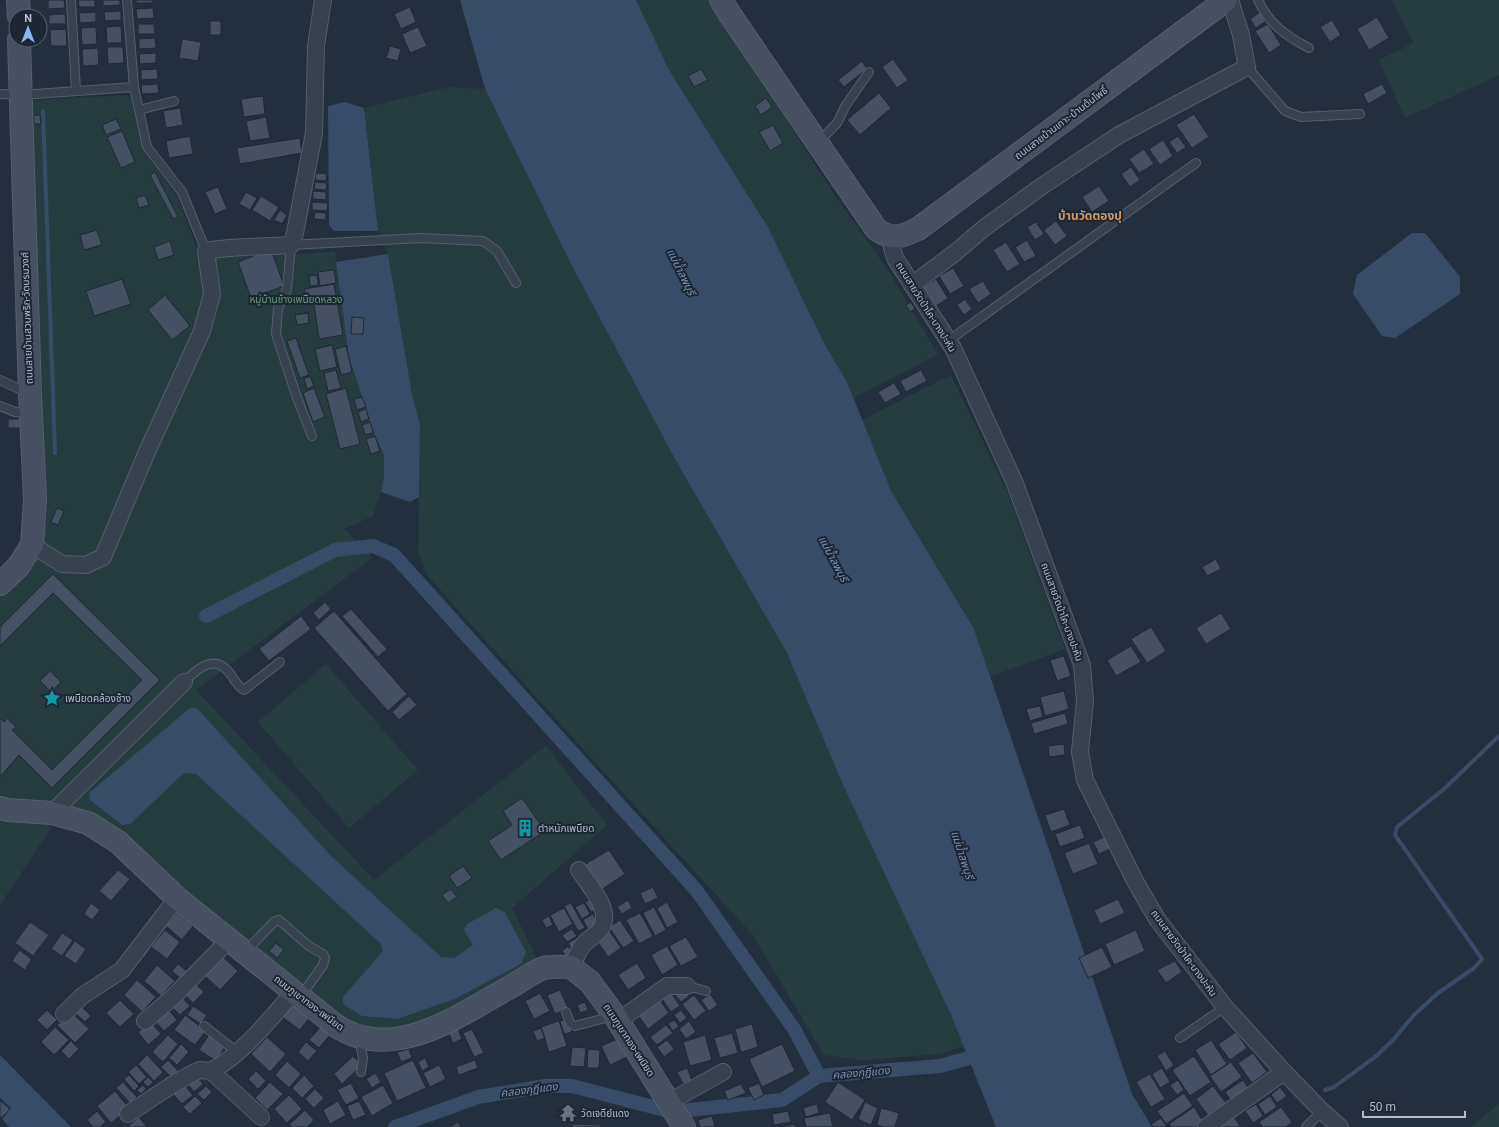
<svg xmlns="http://www.w3.org/2000/svg" width="1499" height="1127" font-family="Roboto,'Noto Sans Thai',sans-serif">
<style>
.green{fill:#263c3f}
.water{fill:#394c67}
.lines{fill:none;stroke-linecap:round;stroke-linejoin:round}
.stream{stroke:#394c67;stroke-width:4}
.canal{stroke:#394c67;stroke-width:14}
.building{fill:#455162;stroke:#1f2835}
.lane-casing{stroke:#565f6c;stroke-width:10}
.street-casing{stroke:#565f6c;stroke-width:18}
.secondary-casing{stroke:#565f6c;stroke-width:24}
.lane{stroke:#38414e;stroke-width:8}
.street{stroke:#38414e;stroke-width:16}
.secondary{stroke:#465061;stroke-width:22}
.labels{text-anchor:middle;dominant-baseline:central;stroke-width:4;stroke-linejoin:round;paint-order:stroke}
.street-label{font-size:10px;fill:#b4bcc9;stroke:#1d2633}
.park-label{font-size:10px;fill:#6b9a76;stroke:#1d2633}
.poi-label{font-size:10px;fill:#b4bcc9;stroke:#1d2633;text-anchor:start}
.water-label{font-size:11px;font-style:italic;fill:#7c92b1;stroke:#1d2633}
.quarter-label{font-size:12px;font-weight:bold;fill:#d59563;stroke:#1d2633}
</style>
<rect width="100%" height="100%" fill="#242f3e"/>
<!-- green -->
<path class="green" d="M636,0h74l122,191 56,79 50,84 -84,44 -7,-16 -24,-41 -55,-114 -99,-157z
M1392,0h107v75l-94,43 -26,-58 35,-17z
M449,87l36,2 87,177 104,195 111,192 164,362 12,31 -22,8 -79,6 -38,-5 -72,-121 -181,-198 -144,-161 -9,-23 2,-128 -8,-30 -24,-140 -10,-23 -14,-123z
M128,95l3,3 11,52 34,44 24,62 31,1 104,-5 14,105 26,79 9,19v22l-3,15 -8,24 -29,13 29,28 -177,133 178,190 172,-134 61,79 -95,83 27,55 -100,56 -65,14 -26,-9 -52,-38 -174,-148 -122,-37v-205l23,-21 12,-21 -5,-449 5,-5z
M951,375l56,116 58,158 -75,28 -16,-48 -83,-138 -29,-71z
M326,664l92,106 -69,58 -91,-106z
M0,816l55,6 -55,83z
M1499,1104v23h-28z"/>
<!-- water -->
<path class="water" d="M460,0h176l33,70 99,157 55,114 24,41 44,109 83,138 158,465 20,33h-156l-45,-112 -107,-228 -57,-134 -111,-192 -104,-195 -87,-177z
M345,102l19,6 14,123h-44l-5,-6 -1,-119z
M1412,233h13l35,44v17l-65,44 -13,-2 -29,-42 4,-19z
M388,254l24,140 8,30 -1,73 -9,5 -29,-10 3,-15v-22l-9,-19 -26,-79 -13,-95z
M190,708h7l133,147 111,102 13,1 19,-13 -9,-15 3,-6 29,-16 9,4 21,40 -5,12 -66,35 -58,20 -35,-3 -19,-12v-7l40,-46 -3,-8 -184,-169 -12,-1 -54,51 -8,1 -32,-25 -1,-7z
M0,1055l71,72h-62l-7,-8 9,-11 -11,-10z"/>
<g class="lines">
<!-- stream -->
<path class="stream" d="M43,111l12,342
M1325,1090l9,-3 41,-30 18,-17 21,-25 24,-22 36,-25 8,-9 -87,-124 2,-8 47,-38 55,-53"/>
<!-- canal -->
<path class="canal" d="M206,616l129,-66 38,-4 21,9 303,336 97,138 25,47
M689,1110l93,-10 37,-24 121,-10 47,-13
M395,1127l83,-30 67,-11h27l93,24"/>
</g>
<!-- building -->
<path class="building" d="M48,0h16l1,8 -17,1z
M78,0h17v7h-16z
M103,0h17v5l-17,1z
M136,0h17v3h-17z
M410,7l6,15 -15,7 -7,-15z
M153,8l1,10 -17,1 -1,-10z
M121,11v9l-16,1 -1,-9z
M96,12v10l-16,1 -1,-10z
M1260,12l6,9 -10,7 -6,-9z
M65,14l1,10h-17v-9z
M1377,17l12,21 -20,12 -12,-21z
M1332,20l9,15 -11,7 -10,-15z
M210,21h11v14h-11z
M138,24h16l1,10h-17z
M1268,24l13,21 -12,8 -14,-22z
M121,26l1,17h-15l-1,-16z
M96,27l1,17 -15,1 -1,-17z
M418,27l9,19 -17,7 -8,-19z
M66,29l1,17h-16l-1,-16z
M155,38l1,10 -17,1v-10z
M182,39l19,3 -3,19 -19,-3z
M390,46l11,3 -3,12 -12,-3z
M107,47h16l1,16 -16,1z
M98,48l1,17 -16,1 -1,-17z
M156,53v10l-16,1 -1,-10z
M893,59l15,21 -11,8 -15,-21z
M862,61l5,8 -23,18 -6,-7z
M157,69l1,10 -17,1v-10z
M701,69l7,11 -14,7 -6,-11z
M158,84l1,9 -17,1 -1,-9z
M1382,84l5,9 -19,11 -5,-10z
M879,93l12,15 -31,27 -13,-15z
M263,96l2,18 -21,3 -3,-18z
M766,98l6,9 -11,8 -6,-9z
M180,108l3,17 -17,3 -3,-17z
M1194,114l15,23 -17,11 -16,-23z
M34,115h6l1,9h-7z
M266,117l4,21 -20,3 -4,-20z
M116,119l5,10 -15,6 -4,-10z
M773,125l10,18 -13,8 -11,-19z
M122,131l13,31 -14,6 -14,-31z
M190,136l3,18 -24,4 -3,-17z
M1178,136l8,11 -9,6 -8,-11z
M300,138l2,15 -62,11 -3,-16z
M1163,140l10,16 -13,9 -11,-16z
M1144,149l10,15 -15,9 -10,-14z
M1131,167l9,13 -10,7 -9,-13z
M155,172l23,45 -5,2 -23,-44z
M316,173l11,1 -1,7 -11,-1z
M315,182l12,1 -1,7 -12,-1z
M1099,186l10,15 -17,11 -10,-15z
M218,187l9,22 -12,5 -10,-22z
M313,191l13,1v8l-13,-1z
M246,192l11,6 -7,12 -11,-6z
M145,195l4,10 -10,3 -3,-10z
M261,196l18,11 -9,14 -18,-11z
M312,202l16,1 -1,8 -15,-1z
M280,210l7,5 -5,9 -8,-4z
M315,212l11,1v7l-12,-1z
M1056,221l11,15 -12,9 -11,-15z
M1036,222l8,12 -9,6 -8,-13z
M97,230l5,15 -18,5 -4,-15z
M1027,240l9,16 -12,6 -9,-15z
M170,241l4,14 -16,5 -4,-13z
M1006,242l14,22 -13,8 -14,-22z
M271,249l13,37 -33,12 -13,-36z
M953,268l11,18 -14,8 -11,-18z
M334,270l2,13 -16,3 -2,-14z
M317,275l1,10 -8,1 -1,-10z
M122,279l9,25 -37,12 -8,-25z
M936,279l12,19 -13,9 -13,-19z
M983,281l8,13 -13,9 -9,-14z
M334,284l9,51 -24,4 -5,-35 -7,1 -3,-16z
M165,295l25,31 -18,14 -24,-30z
M965,299l7,10 -8,6 -7,-10z
M911,302l4,7 -5,3 -4,-7z
M308,313l1,10 -12,2 -2,-10z
M352,317l12,1 -1,16h-12z
M296,338l13,37 -9,3 -13,-37z
M332,345l5,22 -17,4 -5,-22z
M346,346l6,26 -11,3 -6,-26z
M336,370l5,18 -13,3 -4,-18z
M921,370l6,11 -21,11 -6,-11z
M310,376l4,10 -7,3 -3,-10z
M894,383l7,11 -16,9 -7,-11z
M314,388l11,29 -12,5 -10,-29z
M346,388l14,56 -20,5 -14,-55z
M362,397l4,10 -9,3 -3,-11z
M366,409l3,10 -8,3 -3,-10z
M8,419h12v9h-12z
M370,422l3,11 -8,2 -3,-10z
M375,436l5,15 -9,3 -5,-15z
M57,508l7,3 -6,14 -7,-3z
M1216,559l5,10 -14,7 -5,-9z
M53,574l107,106 -108,108 -33,-33 -19,22v-59l4,4 3,-4 9,9 -4,3 40,40 90,-90 -89,-87 -53,53v-19z
M325,602l6,7 -12,11 -6,-7z
M351,609l36,40 -9,8 -36,-41z
M334,611l73,83 -19,17 -74,-83z
M1221,613l10,16 -25,15 -10,-16z
M301,616l10,13 -42,32 -10,-12z
M1151,627l15,24 -19,12 -16,-24z
M1131,646l10,16 -25,14 -9,-16z
M1064,656l7,20 -14,5 -7,-21z
M50,671l11,11 -10,10 -11,-11z
M1064,691l5,18 -24,7 -5,-19z
M409,696l8,9 -18,15 -7,-8z
M1040,706l3,11 -13,4 -4,-12z
M1065,713l3,11 -34,10 -3,-11z
M1064,744l1,11 -16,2 -1,-11z
M522,798l23,33 -44,29 -13,-19 24,-16 -9,-14z
M1064,809l6,16 -19,7 -6,-17z
M575.5 828a3.5 3.5 0 1 1 7 0a3.5 3.5 0 1 1-7 0Z
M1080,825l5,13 -25,9 -5,-13z
M1106,836l6,12 -13,6 -6,-12z
M1089,843l9,21 -25,10 -9,-21z
M609,850l16,24 -24,16 -17,-25z
M463,866l9,12 -15,10 -8,-12z
M118,870l12,9 -19,22 -12,-10z
M653,887l5,11 -13,6 -5,-11z
M451,889l6,8 -9,6 -6,-8z
M593,898l6,10 -8,4 -6,-10z
M1118,899l7,14 -25,11 -6,-14z
M628,900l4,8 -10,6 -5,-7z
M667,902l11,20 -11,6 -10,-20z
M91,903l9,7 -8,10 -8,-6z
M571,903l14,25 -7,3 -14,-25z
M584,903l6,11 -8,5 -7,-12z
M654,907l12,23 -11,6 -12,-23z
M564,908l9,16 -14,8 -9,-17z
M177,913l16,13 -11,14 -16,-14z
M640,913l13,23 -14,8 -13,-24z
M593,914l5,9 -10,6 -5,-9z
M549,916l4,9 -7,3 -4,-8z
M620,920l14,21 -11,7 -14,-21z
M30,922l19,13 -16,21 -18,-13z
M572,929l5,7 -10,6 -5,-7z
M165,930l15,12 -13,17 -16,-12z
M609,930l12,18 -13,9 -12,-18z
M1136,930l9,21 -31,14 -9,-21z
M62,933l11,7 -11,16 -11,-7z
M686,937l12,20 -17,9 -12,-20z
M575,939l5,7 -7,5 -5,-8z
M75,941l11,8 -10,15 -12,-8z
M276,943l8,7 -7,8 -8,-7z
M568,946l4,6 -6,4 -4,-5z
M667,946l11,19 -16,10 -11,-20z
M1102,947l10,20 -24,11 -9,-20z
M19,950l13,9 -7,11 -13,-9z
M222,956l16,15 -18,19 -16,-15z
M1175,961l7,11 -16,11 -9,-13z
M637,963l9,15 -18,12 -10,-15z
M178,964l10,8 -7,7 -9,-8z
M157,965l18,16 -14,15 -17,-15z
M137,980l19,17 -14,15 -18,-17z
M196,984l8,8 -11,11 -8,-8z
M684,989l5,7 -8,6 -6,-7z
M560,990l8,18 -13,6 -8,-19z
M670,991l10,15 -9,6 -10,-15z
M540,993l10,18 -16,8 -9,-18z
M710,994l8,11 -9,6 -8,-11z
M694,995l12,16 -12,9 -12,-16z
M182,997l8,9 -10,9 -9,-9z
M659,999l10,14 -21,16 -10,-14z
M120,1000l14,14 -14,13 -14,-14z
M585,1002l3,8 -8,3 -3,-8z
M292,1004l18,13 -10,13 -18,-13z
M193,1006l14,9 -6,9 -14,-9z
M82,1007l9,9 -6,6 -9,-8z
M168,1009l9,11 -13,11 -10,-11z
M47,1010l10,10 -10,10 -10,-10z
M681,1010l6,8 -7,5 -6,-8z
M71,1012l18,17 -14,14 -18,-18z
M185,1015l21,16 -11,14 -21,-15z
M568,1019l4,13 -8,2 -4,-13z
M674,1020l5,6 -6,5 -5,-7z
M559,1021l8,25 -18,6 -8,-25z
M689,1021l7,11 -10,7 -7,-10z
M151,1022l10,12 -13,11 -10,-13z
M752,1024l6,23 -17,5 -6,-23z
M322,1025l9,9 -12,14 -10,-8z
M666,1025l7,8 -16,12 -7,-8z
M55,1027l14,13 -15,15 -13,-13z
M541,1028l4,10 -8,3 -4,-10z
M458,1029l4,10 -9,4 -4,-9z
M472,1029l12,24 -10,4 -11,-24z
M1236,1032l11,16 -17,12 -12,-16z
M210,1033l17,11 -11,17 -17,-11z
M732,1033l6,20 -18,5 -6,-20z
M168,1035l10,9 -15,18 -11,-10z
M705,1035l7,25 -22,6 -7,-24z
M267,1037l19,17 -16,18 -19,-18z
M618,1039l9,18 -17,8 -9,-19z
M667,1040l7,9 -10,8 -7,-10z
M1211,1040l16,24 -16,11 -16,-25z
M71,1041l8,8 -10,10 -8,-8z
M306,1042l11,9 -9,10 -10,-9z
M181,1044l8,8 -12,13 -8,-7z
M782,1044l13,27 -33,16 -13,-28z
M572,1047l14,1 -2,19 -14,-1z
M409,1049l3,9 -11,4 -4,-10z
M588,1049l12,1 -1,18h-12z
M1165,1051l9,14 -8,6 -9,-15z
M1253,1053l14,19 -15,11 -14,-20z
M147,1055l16,17 -9,9 -16,-17z
M353,1056l9,9 -20,19 -8,-10z
M1194,1056l17,26 -21,14 -18,-26z
M425,1058l4,9 -7,4 -4,-9z
M168,1060l12,13 -6,7 -13,-13z
M413,1060l13,28 -29,13 -13,-28z
M475,1060l3,8 -19,7 -3,-8z
M287,1061l14,13 -12,14 -14,-13z
M1231,1062l11,15 -21,15 -11,-16z
M136,1065l11,12 -8,7 -11,-12z
M439,1065l7,14 -16,8 -7,-14z
M687,1068l5,12 -9,4 -6,-12z
M1162,1068l8,14 -10,6 -8,-14z
M256,1071l10,10 -8,8 -10,-10z
M375,1073l6,9 -9,6 -6,-9z
M1150,1074l15,25 -14,8 -15,-25z
M129,1075l10,11 -5,5 -10,-12z
M304,1075l10,11 -12,12 -10,-10z
M148,1077l5,5 -5,5 -5,-5z
M197,1077l6,7 -9,8 -6,-8z
M1178,1080l6,10 -7,5 -7,-10z
M1243,1080l10,15 -18,12 -10,-15z
M123,1082l14,15 -7,6 -14,-15z
M270,1082l13,12 -16,16 -12,-12z
M838,1082l27,18 -13,20 -27,-18z
M351,1083l8,15 -13,7 -9,-15z
M759,1083l5,12 -10,5 -6,-12z
M741,1084l5,9 -18,7 -4,-9z
M143,1085l3,4 -5,5 -4,-4z
M184,1085l9,10 -11,9 -9,-10z
M383,1085l10,18 -21,13 -11,-19z
M206,1086l6,6 -8,8 -7,-6z
M1213,1086l17,22 -18,13 -16,-22z
M1280,1087l7,9 -10,7 -6,-8z
M315,1089l9,9 -10,10 -9,-9z
M115,1091l14,17 -18,15 -14,-17z
M1184,1093l9,13 -27,18 -9,-13z
M289,1095l13,14 -15,14 -13,-14z
M195,1096l7,7 -12,11 -7,-7z
M1270,1096l7,11 -12,8 -7,-11z
M0,1100l10,9 -9,9 -1,-1z
M338,1101l8,14 -16,9 -7,-14z
M359,1101l7,14 -13,5 -6,-14z
M865,1102l13,6 -7,17 -13,-6z
M817,1104l2,9 -13,4 -3,-9z
M1256,1104l7,12 -10,7 -8,-12z
M1194,1107l12,19 -2,1h-33l-2,-3z
M1281,1107l11,15 -6,5h-23l-4,-5z
M881,1108l18,5 -4,14h-12l-6,-2z
M305,1110l9,10 -7,7h-15l-3,-2z
M97,1111l9,11 -6,5h-7l-6,-7z
M788,1111l3,11 -17,3 -2,-11z
M830,1113l3,14h-27l-2,-9z
M1232,1114l9,13h-24z
M712,1116l3,11h-15l-2,-7z
M139,1117l8,10h-20z
M1161,1118l6,9h-14l-2,-3z
M458,1122l3,5h-12z
M572,1124l29,1v2h-29z
M795,1124v3h-18z"/>
<g class="lines">
<!-- lane casing -->
<g class="lane-casing">
<path id="lane" d="M71,0l5,91
M127,0l7,87 13,60 35,45 24,59
M1258,0c11,24 28,36 51,48
M1247,67l38,44 16,6 59,-3
M0,94l21,1 113,-8
M139,110l35,-9
M818,143l19,-20 9,-18 23,-33
M948,341l248,-178
M0,380l28,13
M0,406l15,6 15,2
M312,436l-15,-38 -21,-64 2,-25 9,-20 4,-44 130,-7 62,3 14,10 19,32
M184,682c10,-10 27,-27 42,-13 7,6 9,16 18,21l36,-28
M245,952l29,-30 5,-2 30,26 14,8 2,4 -2,7 -22,31
M687,986l19,5
M566,1012l4,11 5,3 38,-10
M204,1026l33,26
M359,1038l4,20 -2,14
M1180,1038l45,-31
M1306,1127l16,-16"/>
</g>
<!-- street casing -->
<g class="street-casing">
<path id="street" d="M892,237v11l3,10 58,90 61,133 68,184 3,36 -5,51 5,28 50,101 22,38 68,88 59,65 38,39 18,16
M912,285l44,-33 28,-24 58,-42 77,-51 128,-68 -6,-32 -11,-35
M32,545l30,19 24,1 17,-8 43,-103 56,-123 10,-37 -6,-43c28,-5 56,-4 85,-6l4,-12 19,-100 2,-87 7,-46
M52,813l132,-131
M571,967c4,-7 7,-16 12,-22 5,-6 12,-9 17,-15 14,-19 -11,-44 -21,-60
M64,1014l18,-18 40,-26 55,-72
M145,1021l28,-24 56,-57
M618,1021l49,-35h20
M211,1071c33,-18 58,-51 82,-78
M669,1102l54,-30
M128,1114l47,-31 18,-10 7,-3 11,1 50,46
M1206,1127l78,-55"/>
</g>
<!-- secondary casing -->
<g class="secondary-casing">
<path id="secondary" d="M18,0l1,16
M721,0l8,13 147,216c16,12 25,8 42,0l308,-229
M0,584l18,-17 14,-22 3,-46 -5,-105 -11,-354
M0,808l8,2 44,3 36,10 30,19 59,56 158,127c58,40 126,-11 177,-39 9,-5 22,-15 32,-18 8,-2 18,-1 27,-1l19,15 25,34 69,111"/>
</g>
<!-- lane -->
<use href="#lane" class="lane"/>
<!-- street -->
<use href="#street" class="street"/>
<!-- secondary -->
<use href="#secondary" class="secondary"/>
</g>
<!-- icons -->
<defs>
<g id="sight-bare" transform="scale(1.38)"><path d="M0-6L1.8-2.2L6-1.7L2.9 1.2L3.7 5.4L0 3.3L-3.7 5.4L-2.9 1.2L-6-1.7L-1.8-2.2Z" fill="#0f9aa8" stroke="#1d2633" stroke-width="2.5" paint-order="stroke"/></g>
<g id="building-bare" transform="scale(1.38)"><path d="M-4-6H4V6H1V3H-1V6H-4ZM-2.5-4.3h1.7v1.8h-1.7ZM.8-4.3h1.7v1.8H.8ZM-2.5-1h1.7V.8h-1.7ZM.8-1h1.7V.8H.8Z" fill="#0f9aa8" stroke="#1d2633" stroke-width="2.5" paint-order="stroke"/></g>
<g id="temple-bare" transform="scale(1.38)"><path d="M0-6L5-2H3V0L6.5 2.5H4V6H1.5V3h-3V6H-4V2.5H-6.5L-3 0V-2H-5Z" fill="#6b7280" stroke="#1d2633" stroke-width="2.5" paint-order="stroke"/></g>
</defs>
<g fill-rule="evenodd">
<use href="#sight-bare" x="52" y="698"/>
<use href="#building-bare" x="525" y="828"/>
<use href="#temple-bare" x="568" y="1113"/>
</g>
<g class="labels">
<!-- street labels -->
<g class="street-label">
<text transform="translate(1061 123) rotate(-37)">ถนนสายบ้านเกาะ-บ้านต้นโพธิ์</text>
<text transform="translate(926 307) rotate(58)">ถนนสายวัดป่าโค-บางปะหัน</text>
<text transform="translate(27 318) rotate(-92)">ถนนสายบ้านสวนพริก-วัดบรมวงศ์</text>
<text transform="translate(1062 612) rotate(70)">ถนนสายวัดป่าโค-บางปะหัน</text>
<text transform="translate(1184 953) rotate(54)">ถนนสายวัดป่าโค-บางปะหัน</text>
<text transform="translate(309 1003) rotate(37)">ถนนภูเขาทอง-เพนียด</text>
<text transform="translate(629 1040) rotate(57)">ถนนภูเขาทอง-เพนียด</text>
</g>
<!-- park labels -->
<g class="park-label">
<text x="296" y="299">หมู่บ้านช้างเพนียดหลวง</text>
</g>
<!-- poi labels -->
<g class="poi-label">
<text x="65" y="698">เพนียดคล้องช้าง</text>
<text x="538" y="828">ตำหนักเพนียด</text>
<text x="581" y="1113">วัดเจดีย์แดง</text>
</g>
<!-- water labels -->
<g class="water-label">
<text transform="translate(681 272) rotate(64)">แม่น้ำลพบุรี</text>
<text transform="translate(833 559) rotate(62)">แม่น้ำลพบุรี</text>
<text transform="translate(962 855) rotate(72)">แม่น้ำลพบุรี</text>
<text transform="translate(861 1073) rotate(-5)">คลองกุฎีแดง</text>
<text transform="translate(529 1090) rotate(-7)">คลองกุฎีแดง</text>
</g>
<!-- quarter labels -->
<g class="quarter-label">
<text x="1090" y="216">บ้านวัดตองปุ</text>
</g>
</g>
<!-- north arrow -->
<g transform="translate(28 28)"><circle r="19" fill="#1d2633" stroke="#59626f"/>
<path d="M0-3L7 15L0 10L-7 15Z" fill="#8ab4f8"/>
<text y="-6" font-size="11" font-weight="bold" text-anchor="middle" fill="#b4bcc9">N</text>
</g>
<!-- scale -->
<path d="M1363 1111v6h102v-6" fill="none" stroke="#b4bcc9" stroke-width="2"/>
<text x="1369" y="1111" font-size="12" fill="#b4bcc9" stroke="#1d2633" stroke-width="3" paint-order="stroke">50 m</text>
</svg>
